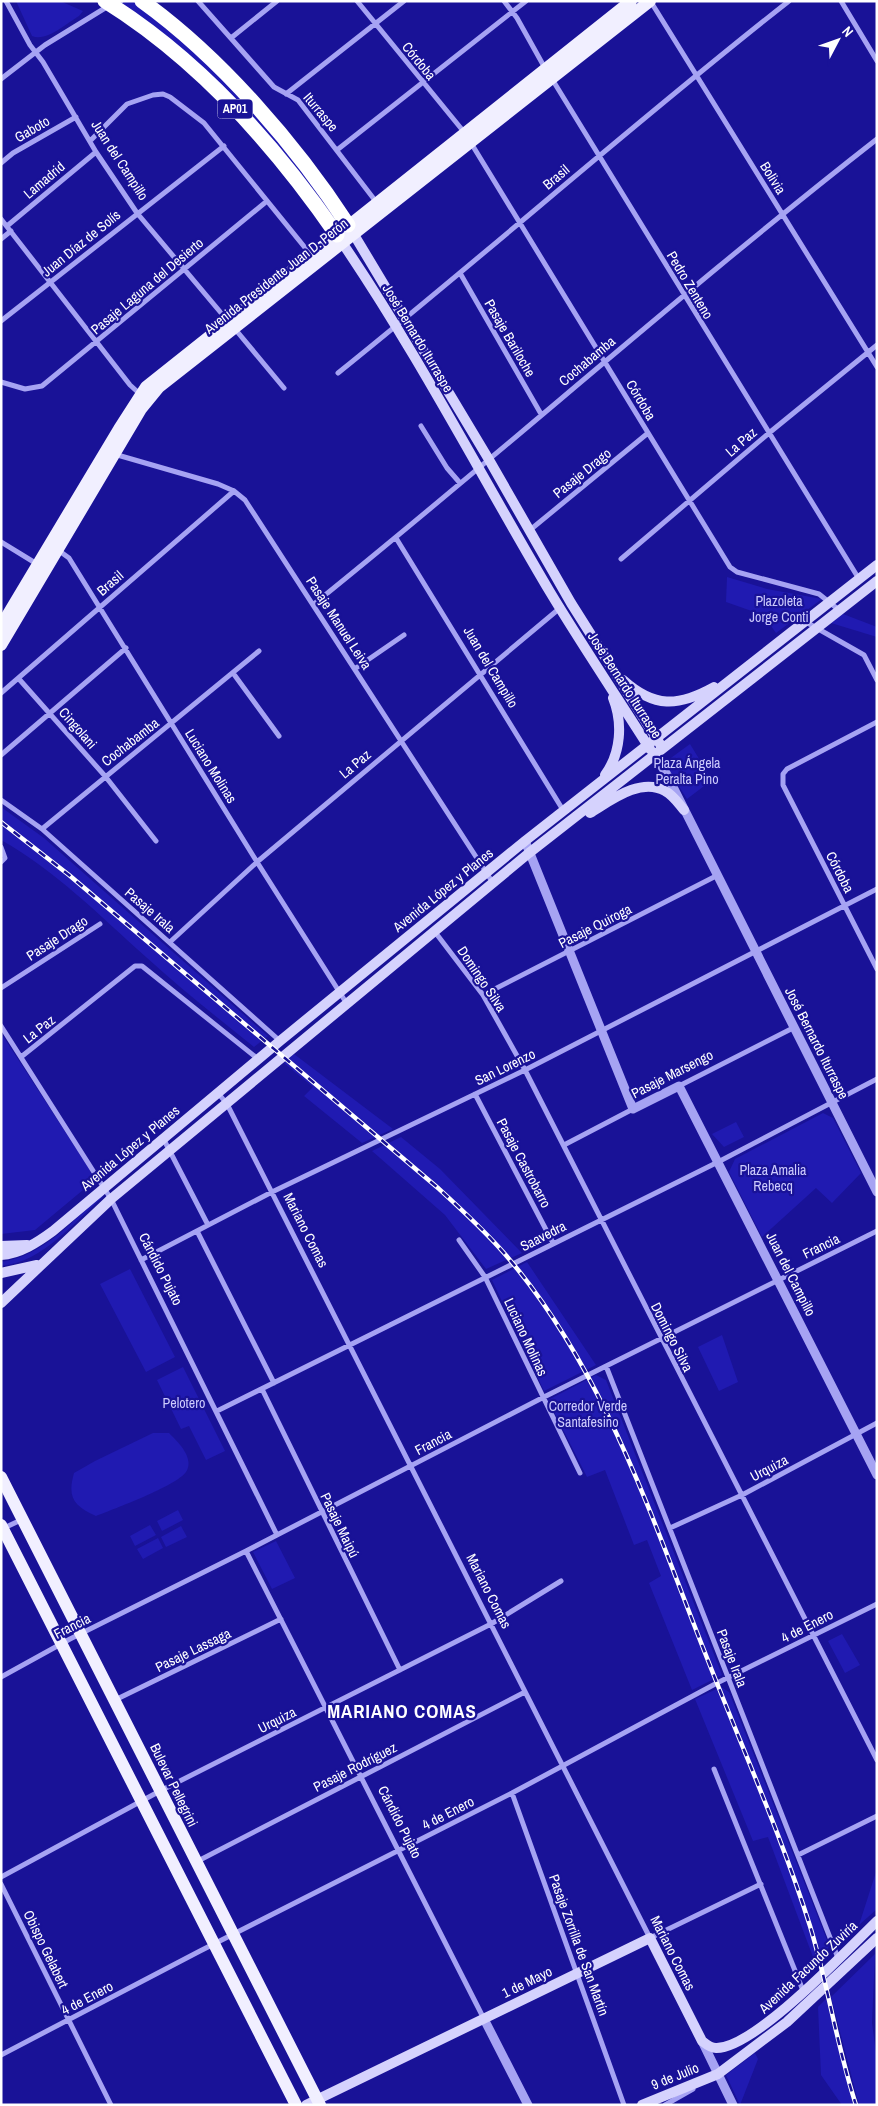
<svg xmlns="http://www.w3.org/2000/svg" width="878" height="2106" font-family="'Archivo Narrow',sans-serif">
<style>
.green{fill:#201ab1}
.lines{fill:none;stroke-linecap:round;stroke-linejoin:round}
.minor{stroke:#a6a3f3;stroke-width:5}
.tertiary{stroke:#a6a3f3;stroke-width:9}
.secondary{stroke:#d5d2fd;stroke-width:10}
.primary{stroke:#f1efff;stroke-width:12}
.motorway{stroke:#fff;stroke-width:15}
.rail-casing{stroke:#fff;stroke-width:4.5}
.rail{stroke:#191297;stroke-width:2.5;stroke-dasharray:8;stroke-linecap:butt}
.labels{text-anchor:middle;dominant-baseline:central;stroke-width:4.5;stroke-linejoin:round;paint-order:stroke}
.shield{fill:#191297;stroke:#bab8e0;stroke-width:1}
.shield-label{font-size:12px;font-weight:bold;fill:#fff}
.street-label{font-size:14px;fill:#fff;stroke:#191297}
.park-label{font-size:14px;fill:#cdcbfd;stroke:#191297}
.district-label{font-size:19px;font-weight:bold;letter-spacing:1px;fill:#fff;stroke:#191297}
</style>
<rect width="100%" height="100%" fill="#191297"/>
<!-- green -->
<path class="green" d="M16,1h44l23,10 -4,5c-12,7 -32,26 -47,20z
M105,1h37l80,70 120,145 -5,18 -100,-123z
M727,577l40,12 55,10 -46,34 -13,-18 -37,-13z
M843,614l34,13v10l-46,-14z
M690,744l22,36 -25,19 -23,-36z
M1,807l43,31 224,198 -14,11c-36,-29 -73,-58 -108,-90 -46,-41 -91,-87 -145,-117z
M1,1033l89,137 2,8 -3,7 -54,45 -34,4z
M294,1054l99,75 -31,14 -58,-47 9,-9 -29,-24z
M823,1113l10,5 28,55 -29,30 -16,-15 -54,49 -33,-65 6,-13z
M736,1122l8,15 -20,10 -12,-13z
M401,1137l39,32 82,84 -36,16 -41,-54 -73,-64z
M102,1195l1,2c-30,26 -60,65 -102,69v-4c42,-6 70,-40 101,-67z
M527,1262l69,103 -52,26 -52,-111z
M130,1269l45,88 -29,15 -46,-88z
M722,1335l16,47 -19,9 -21,-44z
M183,1367l42,84 -19,9 -17,-34 -8,3 -24,-49z
M596,1375l10,5 116,295 -30,15 -43,-107 12,-7 -14,-36 -13,5 -29,-75 -18,7 -39,-77z
M153,1433h16c9,9 26,25 17,39 -10,14 -72,37 -90,44 -22,-10 -29,-18 -22,-43l21,-12z
M178,1510l5,10 -21,11 -5,-10z
M150,1525l6,10 -21,11 -5,-10z
M181,1526l6,11 -21,10 -5,-10z
M158,1538l5,10 -20,11 -6,-10z
M276,1541l19,37 -23,11 -19,-37z
M842,1634l18,31 -15,8 -17,-32z
M721,1687l8,5 100,253 -2,8 -11,12 -48,-128 -15,4 -58,-142z
M877,1869v40l-18,16z
M875,1954l-3,69 5,37v45h-18l-28,-108z
M826,1999l30,106h-14l-21,-30 -3,-68z
M755,2053l3,6 -18,46 -14,-30z"/>
<g class="lines">
<!-- minor -->
<path class="minor" d="M6,1l24,44 13,17 53,90 41,61 90,107
M198,1l76,86 24,13 79,103
M357,1l107,131
M504,1l13,17 29,52
M841,1l36,60
M651,2l226,365
M231,38l46,-37
M1,79l44,-34 65,-40 11,-4
M552,79l307,500
M286,94l118,-93
M90,141l37,-37 26,-9 10,-1 7,3 34,26 107,132
M471,143l259,424 7,5 82,22 20,16
M337,150l189,-149
M1,163l12,-10 63,-36
M1,219l129,166 11,10
M7,226l89,-74
M1,239l10,-8
M460,273l81,141
M1,321l223,-175
M235,329l49,59
M338,373c152,-122 298,-252 451,-372
M1,382l24,7 17,-3 225,-185
M421,426l26,42 13,15
M114,454l104,30 16,7 11,9 248,383
M530,530l118,-97
M396,538l167,272
M1,542l36,22
M58,550l11,8 188,304 90,142
M621,559l148,-126 108,-88
M314,604c190,-153 371,-315 563,-465
M806,622l58,33 13,25
M356,668l48,-33
M233,673l46,63
M19,679l86,97 51,65
M1,693l233,-202
M877,722l-90,47 -4,5v11l94,184
M1,755l125,-107
M1,800l41,29 238,212
M42,829l217,-178
M1,847l4,11 -4,4
M435,932l48,63 42,75 352,690
M170,942l87,-80 303,-254
M1,988l99,-64
M483,995l233,-119
M1,1026l110,173 166,336
M21,1057l114,-91h7l116,93
M679,1086l114,-58
M218,1093l9,11 423,834 111,-54
M475,1094l78,149
M163,1138l45,87
M564,1145l69,-36
M197,1231l77,152
M459,1240l26,37 95,196
M141,1260l131,-68 253,-122 352,-181
M606,1366l232,592
M262,1389l138,281
M217,1411l501,-249 159,-83
M4,1528l17,-8
M670,1528l72,-33 135,-72
M246,1551l238,468
M1,1677l69,-38 176,-88 296,-153 335,-167
M115,1700l166,-81
M714,1769l90,224
M512,1793l112,312
M798,1855l79,-39
M196,1862l329,-170
M1,1877l159,-86 331,-167 70,-43
M1,1884l110,221
M1,2055l199,-104 312,-158 205,-110 160,-79
M665,2105l28,-16"/>
<!-- tertiary -->
<path class="tertiary" d="M655,756l11,17 211,419
M525,841l108,268 46,-23 198,389
M484,2019l44,86
M702,2041l31,64"/>
<!-- secondary -->
<path class="secondary" d="M350,228l138,230 83,145 89,141
M339,238c78,114 141,236 211,354 32,53 67,105 100,157
M623,680c31,28 55,27 91,7
M605,775c16,-22 18,-52 8,-77
M590,813c20,-12 50,-36 75,-22 8,4 13,12 19,19
M1,1246l26,-1
M1,1255c19,-1 37,-13 52,-24l227,-190 245,-200 352,-276
M1,1273l36,-8
M1,1303l110,-104 418,-346 348,-272
M306,2105l344,-167 52,103c4,3 8,7 14,7 38,1 131,-98 161,-127
M642,2105l76,-31 69,-52 90,-84"/>
<!-- primary -->
<path class="primary" d="M1,626l118,-197 27,-42 485,-386
M1,645l140,-236 18,-22 491,-386
M1,1477l319,628
M1,1525l295,580"/>
<!-- motorway -->
<path class="motorway" d="M105,1c93,58 170,144 232,234
M142,1c78,56 154,144 206,224"/>
<!-- rail casing -->
<g class="rail-casing">
<path id="rail" d="M1,822l68,53 369,313c23,21 45,41 66,65 101,116 149,269 205,410 34,87 73,174 101,263 18,59 27,121 46,179"/>
</g>
<!-- rail -->
<use href="#rail" class="rail"/>
</g>
<g class="labels">
<!-- shield labels -->
<rect class="shield" x="217.5" y="99.5" width="35" height="19" rx="4"/>
<g class="shield-label">
<text x="235" y="109">AP01</text>
</g>
<!-- street labels -->
<g class="street-label">
<text transform="translate(419 61) rotate(51)">Córdoba</text>
<text transform="translate(321 112) rotate(50)">Iturraspe</text>
<text transform="translate(32 129) rotate(-30)">Gaboto</text>
<text transform="translate(120 160) rotate(57)">Juan del Campillo</text>
<text transform="translate(556 177) rotate(-40)">Brasil</text>
<text transform="translate(773 178) rotate(58)">Bolivia</text>
<text transform="translate(44 180) rotate(-40)">Lamadrid</text>
<text transform="translate(81 243) rotate(-39)">Juan Díaz de Solís</text>
<text transform="translate(276 276) rotate(-38)">Avenida Presidente Juan D. Perón</text>
<text transform="translate(690 285) rotate(59)">Pedro Zenteno</text>
<text transform="translate(147 286) rotate(-40)">Pasaje Laguna del Desierto</text>
<text transform="translate(418 338) rotate(59)">José Bernardo Iturraspe</text>
<text transform="translate(510 338) rotate(60)">Pasaje Bariloche</text>
<text transform="translate(587 361) rotate(-40)">Cochabamba</text>
<text transform="translate(641 400) rotate(59)">Córdoba</text>
<text transform="translate(741 442) rotate(-41)">La Paz</text>
<text transform="translate(582 473) rotate(-39)">Pasaje Drago</text>
<text transform="translate(110 583) rotate(-41)">Brasil</text>
<text transform="translate(339 623) rotate(57)">Pasaje Manuel Leiva</text>
<text transform="translate(491 667) rotate(59)">Juan del Campillo</text>
<text transform="translate(625 685) rotate(57)">José Bernardo Iturraspe</text>
<text transform="translate(78 728) rotate(49)">Cingolani</text>
<text transform="translate(130 742) rotate(-38)">Cochabamba</text>
<text transform="translate(355 764) rotate(-40)">La Paz</text>
<text transform="translate(211 766) rotate(58)">Luciano Molinas</text>
<text transform="translate(840 872) rotate(63)">Córdoba</text>
<text transform="translate(443 890) rotate(-39)">Avenida López y Planes</text>
<text transform="translate(150 910) rotate(41)">Pasaje Irala</text>
<text transform="translate(595 926) rotate(-27)">Pasaje Quiroga</text>
<text transform="translate(57 938) rotate(-33)">Pasaje Drago</text>
<text transform="translate(482 979) rotate(56)">Domingo Silva</text>
<text transform="translate(39 1029) rotate(-38)">La Paz</text>
<text transform="translate(817 1043) rotate(63)">José Bernardo Iturraspe</text>
<text transform="translate(505 1067) rotate(-26)">San Lorenzo</text>
<text transform="translate(672 1074) rotate(-27)">Pasaje Marsengo</text>
<text transform="translate(130 1148) rotate(-40)">Avenida López y Planes</text>
<text transform="translate(524 1163) rotate(62)">Pasaje Castrobarro</text>
<text transform="translate(306 1230) rotate(63)">Mariano Comas</text>
<text transform="translate(543 1236) rotate(-27)">Saavedra</text>
<text transform="translate(821 1246) rotate(-26)">Francia</text>
<text transform="translate(161 1269) rotate(63)">Cándido Pujato</text>
<text transform="translate(791 1274) rotate(63)">Juan del Campillo</text>
<text transform="translate(526 1337) rotate(65)">Luciano Molinas</text>
<text transform="translate(672 1337) rotate(63)">Domingo Silva</text>
<text transform="translate(433 1442) rotate(-28)">Francia</text>
<text transform="translate(769 1468) rotate(-28)">Urquiza</text>
<text transform="translate(340 1525) rotate(64)">Pasaje Maipú</text>
<text transform="translate(489 1591) rotate(63)">Mariano Comas</text>
<text transform="translate(72 1626) rotate(-27)">Francia</text>
<text transform="translate(807 1626) rotate(-27)">4 de Enero</text>
<text transform="translate(193 1650) rotate(-26)">Pasaje Lassaga</text>
<text transform="translate(732 1658) rotate(69)">Pasaje Irala</text>
<text transform="translate(277 1720) rotate(-27)">Urquiza</text>
<text transform="translate(355 1767) rotate(-27)">Pasaje Rodríguez</text>
<text transform="translate(174 1785) rotate(64)">Bulevar Pellegrini</text>
<text transform="translate(448 1813) rotate(-27)">4 de Enero</text>
<text transform="translate(400 1822) rotate(63)">Cándido Pujato</text>
<text transform="translate(579 1945) rotate(70)">Pasaje Zorrilla de San Martín</text>
<text transform="translate(46 1949) rotate(64)">Obispo Gelabert</text>
<text transform="translate(673 1953) rotate(63)">Mariano Comas</text>
<text transform="translate(808 1967) rotate(-43)">Avenida Facundo Zuviría</text>
<text transform="translate(527 1982) rotate(-26)">1 de Mayo</text>
<text transform="translate(87 1998) rotate(-28)">4 de Enero</text>
<text transform="translate(675 2076) rotate(-22)">9 de Julio</text>
</g>
<!-- park labels -->
<g class="park-label">
<text x="779" y="601">Plazoleta<tspan x="779" dy="16">Jorge Conti</tspan></text>
<text x="687" y="763">Plaza Ángela<tspan x="687" dy="16">Peralta Pino</tspan></text>
<text x="773" y="1170">Plaza Amalia<tspan x="773" dy="16">Rebecq</tspan></text>
<text x="184" y="1403">Pelotero</text>
<text x="588" y="1406">Corredor Verde<tspan x="588" dy="16">Santafesino</tspan></text>
</g>
<!-- district labels -->
<g class="district-label">
<text x="402" y="1711">MARIANO COMAS</text>
</g>
</g>
<!-- border -->
<rect width="878" height="2106" fill="none" stroke="#ffffff" stroke-width="5"/>
<!-- north arrow -->
<g transform="translate(838 40) rotate(49)" stroke="#191297" stroke-width="4" paint-order="stroke">
<path d="M0-4L9 19L0 12L-9 19Z" fill="#ffffff"/>
<text y="-8" font-size="14" font-weight="bold" text-anchor="middle" fill="#ffffff">N</text>
</g>
</svg>
